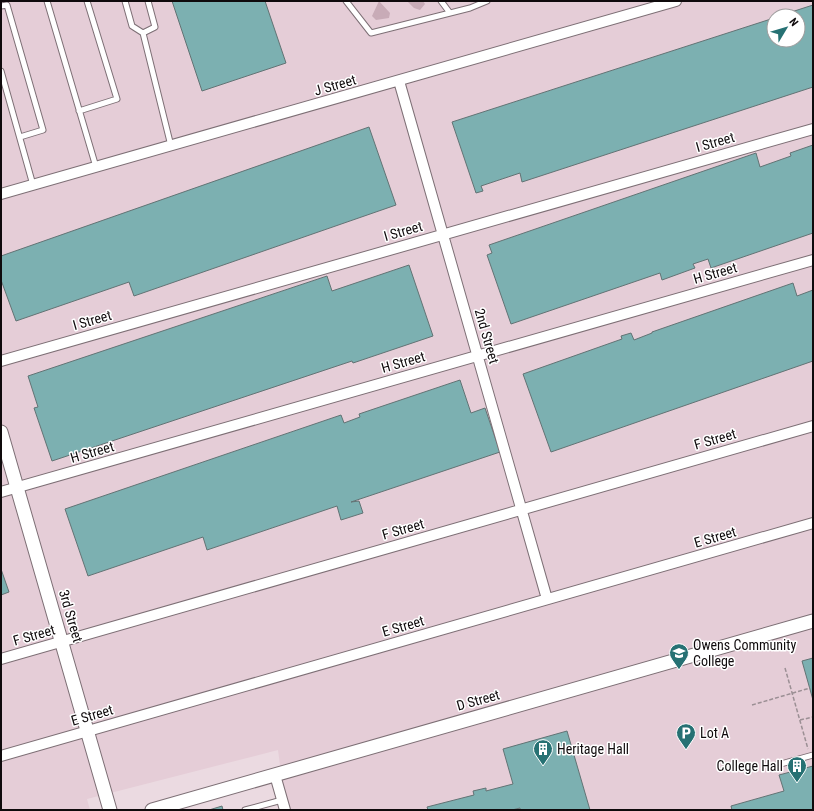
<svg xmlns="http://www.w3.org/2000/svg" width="814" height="811" font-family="'Roboto Condensed',sans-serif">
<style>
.built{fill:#e5cdd7;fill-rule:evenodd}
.green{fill:#c8abb7}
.building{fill:#7cb0b1;stroke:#627374}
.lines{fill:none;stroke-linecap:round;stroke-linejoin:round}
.service-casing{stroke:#7d6f75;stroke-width:7}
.minor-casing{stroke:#7d6f75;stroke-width:12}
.tertiary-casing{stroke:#7d6f75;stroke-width:15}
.path{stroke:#9b8f94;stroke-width:1.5;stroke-dasharray:4 2;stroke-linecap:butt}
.service{stroke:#fff;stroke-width:5}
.minor{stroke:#fff;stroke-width:10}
.tertiary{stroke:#fff;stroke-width:13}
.labels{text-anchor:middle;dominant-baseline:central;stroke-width:3;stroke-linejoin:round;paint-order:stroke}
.street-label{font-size:14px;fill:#0f0a0c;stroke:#fff}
.poi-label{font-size:14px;fill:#0f0a0c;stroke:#fff;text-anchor:start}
</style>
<rect width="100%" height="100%" fill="#ebdae1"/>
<!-- built -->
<path class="built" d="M1,1h812v809h-527l-8,-60 -191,49 3,11h-89zM774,16h24v24h-24z"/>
<!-- green -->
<path class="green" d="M379,1l11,12 -1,5 -13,2 -4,-4z
M407,1h16l2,3 -5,6 -6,-2z"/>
<!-- building -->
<path class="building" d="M172,1h93l21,62 -84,28z
M813,5v82l-291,95 -2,-9 -39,13 2,5 -7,2 -24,-71 322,-104v22h24v-24h-19z
M369,127l27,78 -262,91 -5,-14 -113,39 -15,-41v-24z
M813,145v88l-102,35 -3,-9 -15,5 2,4 -33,12 -2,-7 -149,51 -24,-69 5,-2 -3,-8 267,-92 4,14 31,-11 -1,-3z
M409,265l24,71 -80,27 -1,-2 -300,100 -18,-53 4,-1 -10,-31 299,-100 5,15z
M793,283l4,13 16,-6v71l-262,91 -28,-78 99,-35 -1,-3 10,-3 3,7 18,-7v-1z
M460,380l11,33 14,-5 15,44 -149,50 8,-1 4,12 -22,7 -4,-14 -130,44 -4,-13 -115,39 -23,-67 276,-94 3,8 16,-6 -1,-3z
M1,569l8,23 -8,3z
M813,658v42l-11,-39z
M567,731l23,79h-70v-2l-8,2h-84l-1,-3 47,-12 -1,-4 13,-3v3l27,-7 -10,-35z
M813,766v44h-81l-1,-4 53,-15 -5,-16z
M222,806l1,4h-14z"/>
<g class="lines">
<!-- service casing -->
<g class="service-casing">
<path id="service" d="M47,1l49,166
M125,1l7,25 11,7 28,113
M346,1l25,32 99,-25 17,-7
M441,1l9,12
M1,6l6,-1 36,125 -23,7
M143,33l12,-6 -7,-26
M1,71l32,114
M79,111l38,-12 -30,-98
M770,767l43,-12
M245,810l37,-10"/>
</g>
<!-- minor casing -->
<g class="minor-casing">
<path id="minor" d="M399,81l148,518
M1,194l675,-193
M1,361l812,-232
M1,492l812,-232
M1,659l812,-233
M1,756l812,-233
M275,775l10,35"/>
</g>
<!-- tertiary casing -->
<g class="tertiary-casing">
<path id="tertiary" d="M1,432l109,378
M152,810l661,-189"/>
</g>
<!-- path -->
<path class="path" d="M785,668l23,81
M752,705l58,-17
M800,720l13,-3"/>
<!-- service -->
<use href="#service" class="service"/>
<!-- minor -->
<use href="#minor" class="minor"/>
<!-- tertiary -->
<use href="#tertiary" class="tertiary"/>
</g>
<!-- icons -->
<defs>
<g id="university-pin" transform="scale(1)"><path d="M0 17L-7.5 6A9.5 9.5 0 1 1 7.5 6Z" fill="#267173" stroke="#fff"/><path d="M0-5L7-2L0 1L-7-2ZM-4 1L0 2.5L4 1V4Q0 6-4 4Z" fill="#fff"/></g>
<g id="parking-pin" transform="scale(1)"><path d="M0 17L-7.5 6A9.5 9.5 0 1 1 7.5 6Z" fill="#267173" stroke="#fff"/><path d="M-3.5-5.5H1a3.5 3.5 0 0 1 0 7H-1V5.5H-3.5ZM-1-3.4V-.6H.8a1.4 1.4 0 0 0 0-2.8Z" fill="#fff"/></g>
<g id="building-pin" transform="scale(1)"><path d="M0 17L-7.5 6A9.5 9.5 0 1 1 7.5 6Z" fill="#267173" stroke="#fff"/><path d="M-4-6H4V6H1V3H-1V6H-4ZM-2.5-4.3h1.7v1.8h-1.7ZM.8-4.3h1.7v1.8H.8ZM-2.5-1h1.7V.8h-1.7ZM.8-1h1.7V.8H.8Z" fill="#fff"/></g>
</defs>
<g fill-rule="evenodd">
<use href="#university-pin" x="679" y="653"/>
<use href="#parking-pin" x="686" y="733"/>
<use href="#building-pin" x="543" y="749"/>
<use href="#building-pin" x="797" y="766"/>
</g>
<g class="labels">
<!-- street labels -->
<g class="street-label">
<text transform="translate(335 85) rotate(-16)">J Street</text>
<text transform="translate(715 142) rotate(-16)">I Street</text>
<text transform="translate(403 231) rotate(-16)">I Street</text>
<text transform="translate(715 273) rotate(-16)">H Street</text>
<text transform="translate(92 320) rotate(-16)">I Street</text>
<text transform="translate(487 336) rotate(74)">2nd Street</text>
<text transform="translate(403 362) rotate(-16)">H Street</text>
<text transform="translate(715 439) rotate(-16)">F Street</text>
<text transform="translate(92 452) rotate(-16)">H Street</text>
<text transform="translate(403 529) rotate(-16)">F Street</text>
<text transform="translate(715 537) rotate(-16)">E Street</text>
<text transform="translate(71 616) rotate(74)">3rd Street</text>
<text transform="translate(403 626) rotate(-16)">E Street</text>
<text transform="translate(34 635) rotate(-16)">F Street</text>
<text transform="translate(478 700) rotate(-16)">D Street</text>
<text transform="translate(92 715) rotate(-16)">E Street</text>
</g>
<!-- poi labels -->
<g class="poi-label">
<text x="693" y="645">Owens Community<tspan x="693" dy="16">College</tspan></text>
<text x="700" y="733">Lot A</text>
<text x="557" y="749">Heritage Hall</text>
<text x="783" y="766" text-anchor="end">College Hall</text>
</g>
</g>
<!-- border -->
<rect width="814" height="811" fill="none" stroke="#0f0a0c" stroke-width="4"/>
<!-- north arrow -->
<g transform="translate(786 28) rotate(52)"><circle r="19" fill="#ffffff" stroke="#9f9d9e"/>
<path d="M0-3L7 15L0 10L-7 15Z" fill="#267173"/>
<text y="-6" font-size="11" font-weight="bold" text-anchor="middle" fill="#0f0a0c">N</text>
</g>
</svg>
